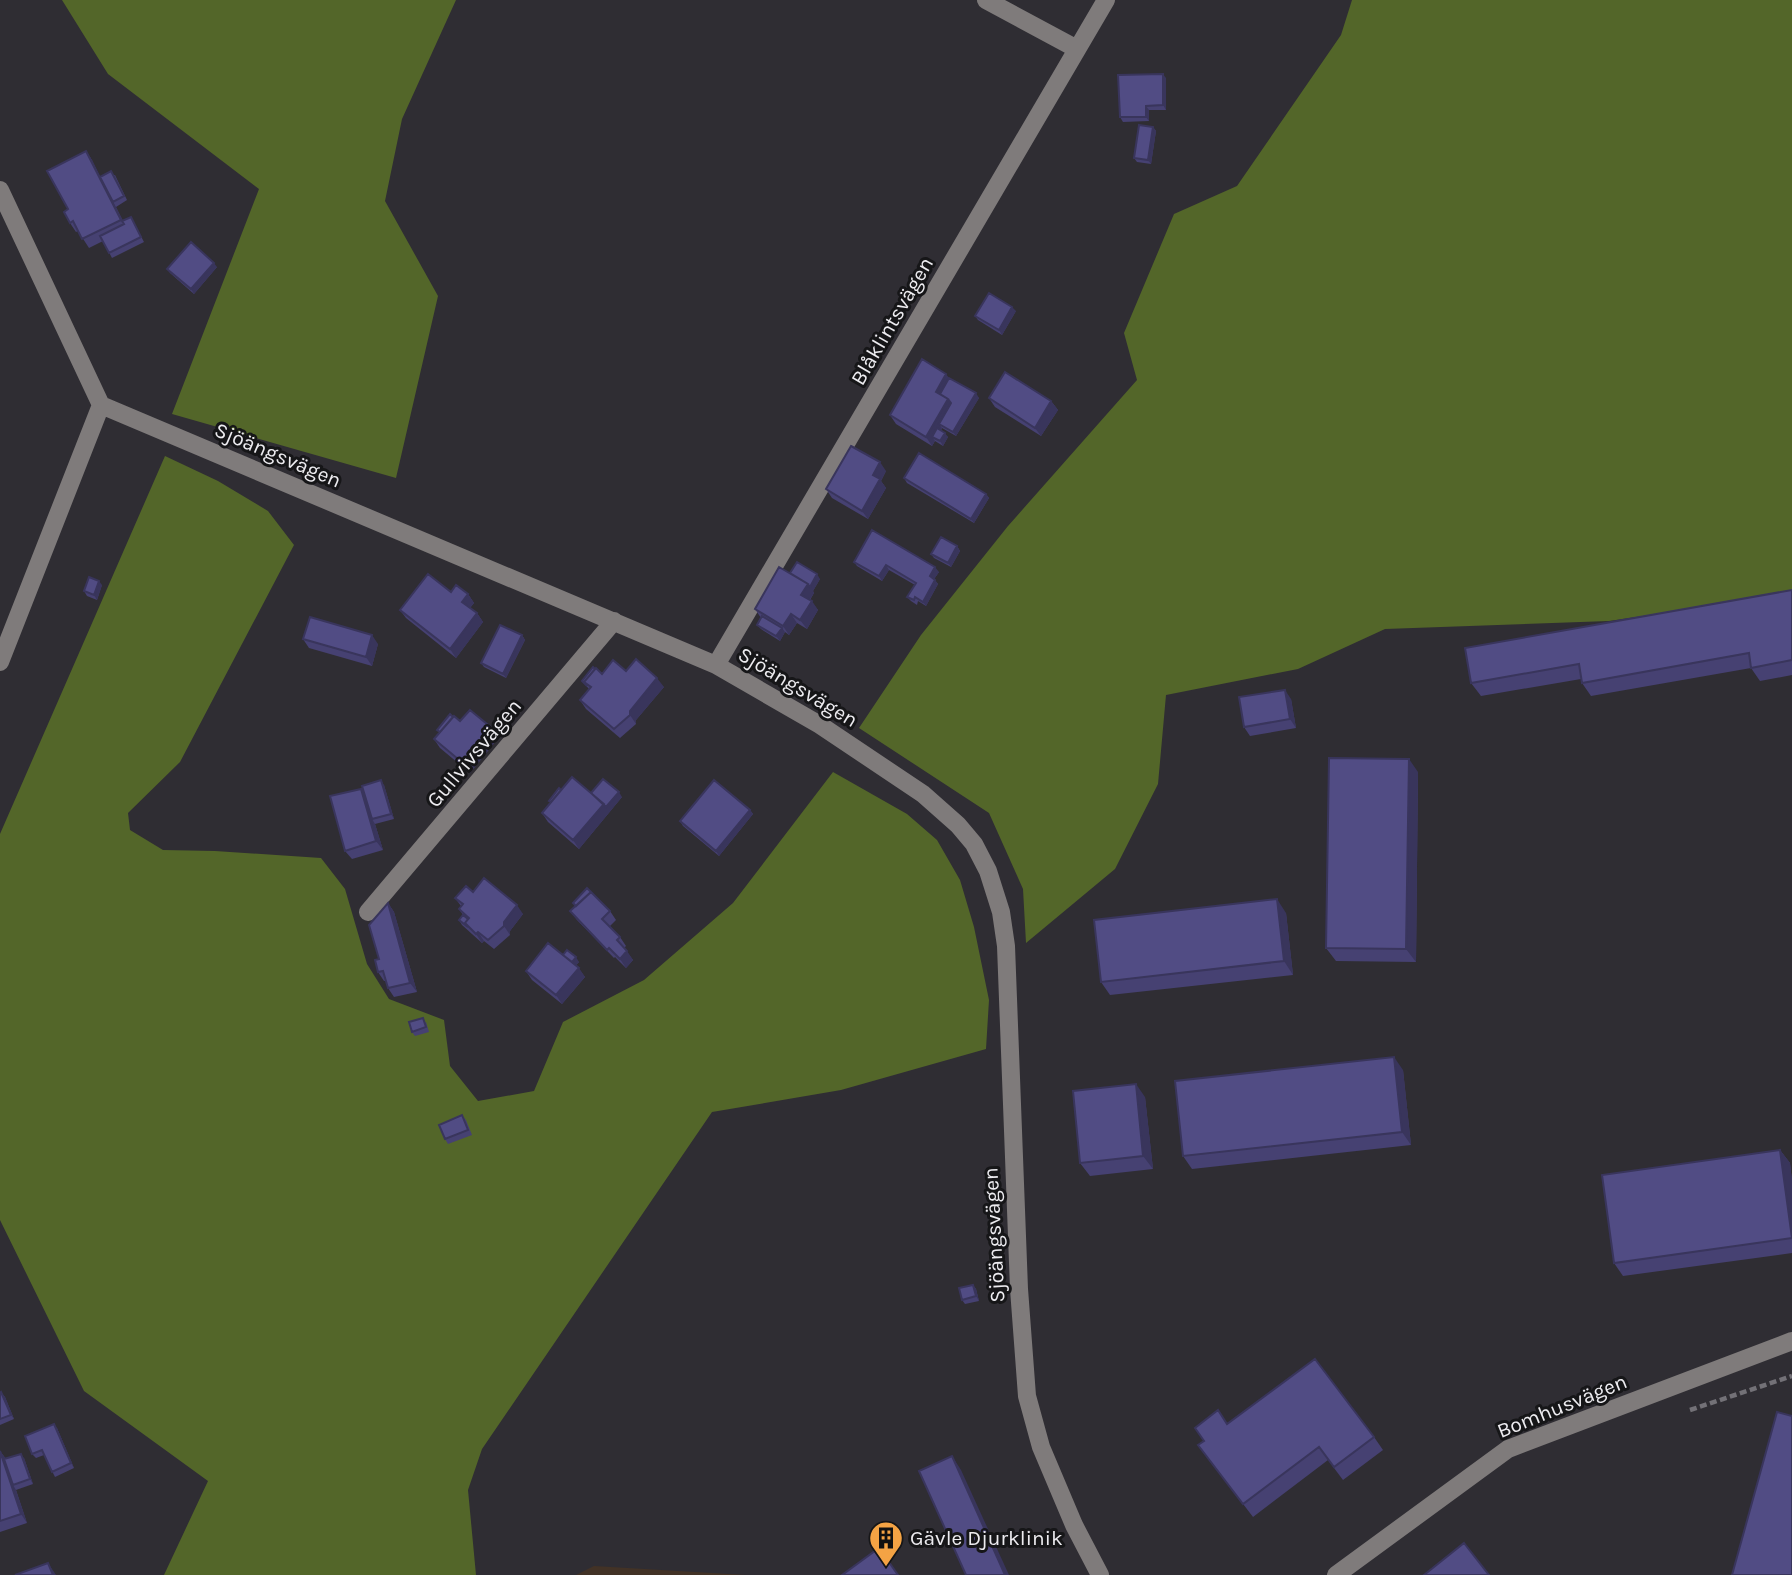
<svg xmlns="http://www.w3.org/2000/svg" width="1792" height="1575" font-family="Karla,sans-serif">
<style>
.commercial{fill:#423226}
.forest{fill:#536629}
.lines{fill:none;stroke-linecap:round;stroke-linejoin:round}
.path{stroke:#737177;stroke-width:4.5;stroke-dasharray:7 3.5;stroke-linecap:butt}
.minor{stroke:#7f7b7b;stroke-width:18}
.wall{fill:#464172}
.shaded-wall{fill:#39355c}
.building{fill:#514c84;stroke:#39355c;stroke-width:2}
.labels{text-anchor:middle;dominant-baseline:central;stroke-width:6;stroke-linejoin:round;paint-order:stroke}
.street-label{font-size:21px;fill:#edecf0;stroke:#161618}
.poi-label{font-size:21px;fill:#edecf0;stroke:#161618;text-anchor:start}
</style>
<rect width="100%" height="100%" fill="#2f2d33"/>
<!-- commercial -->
<path class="commercial" d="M594,1566l152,9h-170z"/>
<!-- forest -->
<path class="forest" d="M62,0h394l-54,119 -17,82 53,95 -42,182 -224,-64 87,-225 -151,-115z
M1352,0h440v594l-183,27 -224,8 -87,40 -132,26 -8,89 -43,85 -89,74 -3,-54 -34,-76 -130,-85 62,-93 87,-109 129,-146 -13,-47 50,-119 63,-28 104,-151z
M165,456l53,25 50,30 26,34 -114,217 -52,51 2,17 33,20 52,1 106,7 24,31 22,75 22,35 55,21 6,46 28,35 56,-10 29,-69 81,-42 89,-77 100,-131 74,42 30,26 23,40 14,47 15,73 -3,49 -145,41 -129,22 -230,337 -14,41 8,85h-312l44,-94 -124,-90 -84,-171v-386z"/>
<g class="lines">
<!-- path -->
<path class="path" d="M1690,1410l102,-34"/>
<!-- minor -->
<path class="minor" d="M986,0l91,49
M0,190l101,215 615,260 104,60 103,69 35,31 16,19 14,27 13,41 5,34 13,343 8,107 14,51 33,78 26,50
M0,662l101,-257
M716,665l390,-665
M368,912l246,-291
M1336,1575l172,-126 284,-108"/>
</g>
<!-- wall -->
<path class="wall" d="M1166,78v32h-17v11l-26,1 -3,-5z
M1153,127l3,4 -5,33 -14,-2 -3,-4z
M86,151l6,9 8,17 15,-2 12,25 -11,7 -2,-4 9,18 8,-4 13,25 -32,16 -9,-17 -14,7 -11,-17 -2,1 -6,-9 -2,-14z
M217,267l-23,27 -24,-21 -3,-4z
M1016,311l-14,24 -24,-15 -3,-4z
M949,378l30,20 -23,38 -14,-8 -1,3 7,6 -5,9 -8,-5 -3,5 -36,-22 -6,-9z
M989,398l62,3 7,9 -17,26 -46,-29z
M886,471l-5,10 5,7 -18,31 -36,-21 -6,-9z
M904,478l82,16 3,4 -15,25 -67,-40z
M957,546l3,5 -9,16 -17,-9 -3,-4z
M854,562l85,10 -5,7 4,5 -12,22 -8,-5 -1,4 -6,-4 -4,-4 8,-12 -26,-15 -7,11 -25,-15z
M790,573l30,6 -7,12 1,2 -4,7 8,10 -11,19 -10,-6 -8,12 -4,-3 -5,9 -19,-12 -4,-4 4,-7 -6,-9z
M102,585l-5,15 -10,-4 -3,-5z
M1792,590v85l-32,6 -9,-13 -160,28 -9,-13 -1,-4 -100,17 -10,-13z
M451,592l17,2 6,9 -4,5 7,5 6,9 -27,36 -50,-40 -6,-8z
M522,635l3,5 -19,38 -22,-11 -3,-4z
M303,639l75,5 -6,22 -63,-18z
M626,671l38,16 -28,33v4l-16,14 -34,-29 -6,-9 9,-11 -7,-8 20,-7z
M1291,699l5,29 -46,8 -6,-9z
M460,721l33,8 6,8 -29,36 -30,-25 -6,-9 5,-6 -2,-3z
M1418,772l-2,190 -80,-1 -10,-13z
M384,785l10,34 -19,5 8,26 -31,9 -7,-8 19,-58z
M561,790l61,7 -43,52 -31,-27 -6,-9 8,-10 -1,-2z
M750,810l3,4 -34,42 -36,-30 -3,-5z
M473,892l50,22 -13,17v4l-16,14 -10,-8 -2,2 -20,-18 -3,-5 4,-5 -4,-6 2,-3 -6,-8z
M388,903l6,9 23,80 -23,5 -6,-9 -2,-7h-2l-6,-9z
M573,903l37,8 6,9 -6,6 10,11 6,9 -2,2 9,12 -7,8 -11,-11 -1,1 -37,-38 -7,-9 5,-5z
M1286,913l7,62 -183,20 -9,-13z
M563,955l16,7 -3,3 9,12 -23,27 -30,-24 -6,-9z
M426,1022l3,10 -14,4 -3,-4z
M1403,1070l8,75 -219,24 -9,-13z
M1145,1097l8,72 -63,7 -10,-13z
M462,1115l4,5 6,15 -24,9 -3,-5z
M1780,1150l10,13 2,18v72l-169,23 -9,-13z
M973,1285l3,4 3,12 -14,3 -3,-4z
M1,1392l4,5 9,22 -14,6v-32z
M1227,1424l147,13 9,13 -40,30 -15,-20 -75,57 -55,-72z
M57,1428l17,40 -19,9 -11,-22 -8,3 -4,-4z
M0,1451l6,8 18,-1 9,26 -17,6 11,33 -27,9z"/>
<!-- shaded-wall -->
<path class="shaded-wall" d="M1163,74l3,4v32l-3,-5z
M1146,106l3,4v11l-3,-4z
M1153,127l3,4 -5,33 -3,-4z
M86,151l6,9 35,69 -6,-9z
M214,263l3,4 -23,27 -3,-5z
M1012,307l4,4 -14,24 -3,-5z
M946,374l7,9 -10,16 -7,-7z
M976,393l3,5 -23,38 -3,-4z
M948,399l6,9 -15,16 3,4 -6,11 -4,-2 3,4 -3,5 -6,-9z
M1051,401l7,9 -17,26 -6,-8z
M945,433l3,4 -5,9 -3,-5z
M880,462l6,9 -5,10 5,7 -18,31 -6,-8 11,-36z
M986,494l3,4 -15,25 -3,-4z
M957,546l3,5 -9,16 -3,-4z
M886,565l3,5 -7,11 -3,-5z
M935,567l4,5 -6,9 -3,-5z
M817,574l3,5 -7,12 1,2 -7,11 -6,-9 7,-11z
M935,580l3,4 -12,22 -3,-4z
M99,581l3,4 -5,15 -3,-5z
M468,594l6,9 -6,7 -6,-8z
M812,601l6,9 -11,19 -7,-9z
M477,613l6,9 -27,36 -6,-9z
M791,614l6,9 -8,12 -6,-9z
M782,628l3,4 -5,9 -4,-5z
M372,635l6,9 -6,22 -6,-9z
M522,635l3,5 -19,38 -3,-4z
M657,678l7,9 -28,33v4l-6,-9v-4z
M1285,690l6,9 5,29 -6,-9z
M493,729l6,8 -29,36 -6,-9z
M1409,759l9,13 -2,190 -10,-13z
M381,780l3,5 10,34 -3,-5z
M361,789l6,8 5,22 3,5 8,26 -7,-9z
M619,792l3,5 -43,52 -6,-9 31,-36z
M750,810l3,4 -34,42 -3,-5z
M1277,899l9,14 7,62 -9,-14z
M388,903l6,9 23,80 -7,-9z
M517,905l6,9 -13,17v4l-6,-9v-4z
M478,932l6,9 -2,2 -6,-9z
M627,951l6,9 -7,8 -6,-9z
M576,957l3,5 -5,6 -3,-5z
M579,968l6,9 -23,27 -6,-9z
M1394,1057l9,13 8,75 -9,-13z
M1136,1084l9,13 8,72 -10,-13z
M1780,1150l10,13 2,18v55z
M973,1285l3,4 3,12 -3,-5z
M1,1392l4,5 9,22 -3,-4z
M54,1424l3,4 17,40 -3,-5z
M0,1451l6,8 7,26 3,5 11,33 -6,-9z
M21,1454l3,4 9,26 -3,-5z
M952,1456l9,14 48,105h-4z
M48,1563l8,12h-3z"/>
<!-- building -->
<path class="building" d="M1163,74v31l-17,1v11h-26l-2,-42z
M1139,125l14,2 -5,33 -14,-2z
M86,151l35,69 -39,19 -9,-18 -3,2 -6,-11 4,-3 -21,-38z
M111,171l13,25 -11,6 -13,-25z
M131,217l10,20 -32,16 -9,-17 24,-12 -2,-3z
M191,242l23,21 -23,26 -24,-20z
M989,293l23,14 -13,23 -24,-14z
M922,359l24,15 -10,18 12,7 -22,38 -36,-22z
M1005,372l46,29 -16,27 -46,-30z
M949,378l27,15 -23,39 -14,-8 12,-21 -3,-4 -8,-5z
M937,428l8,5 -5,8 -8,-4z
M851,446l29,16 -7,13 7,4 -18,32 -36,-22z
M919,453l67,41 -15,25 -67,-41z
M872,530l63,37 -5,9 5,4 -12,22 -8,-5 -1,3 -7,-3 9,-14 -30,-18 -7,11 -25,-14z
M941,537l16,9 -9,17 -17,-9z
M797,562l20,12 -7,13 -2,-3 -18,-11z
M779,567l29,17 -7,11 11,6 -12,19 -9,-6 -8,12 -28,-17z
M428,574l23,18 5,-7 12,9 -6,8 15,11 -27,36 -50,-39z
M89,577l10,4 -5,14 -10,-4z
M1792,590v70l-41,8 -2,-15 -167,30 -3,-19 -108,19 -6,-35z
M762,616l20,12 -6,8 -19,-11z
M310,617l62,18 -6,22 -63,-18z
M500,625l22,10 -19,39 -22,-11z
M636,659l21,19 -27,33v4l-16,14 -34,-29 11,-13 -7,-5 12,-14 6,6 11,-14 13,11z
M593,667l2,2 -11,13 3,4 -5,-5z
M1285,690l5,29 -46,8 -5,-30z
M470,710l23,19 -29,35 -30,-25 20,-23 6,5z
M450,714l3,3 -13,15 -3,-2z
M1329,758l80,1 -3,190 -80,-1z
M572,777l32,27 -31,36 -31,-27z
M603,779l16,13 -13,15 -15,-14z
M381,780l10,34 -19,5 -10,-33z
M714,780l36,30 -34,41 -36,-30z
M559,788l2,2 -10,12 -2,-1z
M361,789l15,52 -31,10 -15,-55z
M484,878l33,27 -13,17v4l-16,14 -10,-8 -2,2 -11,-11 4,-5 -10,-9 4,-5 -8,-6 11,-12 7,6z
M587,888l4,4 -15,14 -3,-3z
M591,892l19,19 -8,8 18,18 -3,3 10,11 -7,8 -11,-11 -2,2 -37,-39z
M1277,899l7,62 -183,21 -7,-62z
M388,903l22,80 -22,5 -5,-17 -5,1 -3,-12 4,-1 -10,-34z
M463,915l5,4 -3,4 3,4 -9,-7z
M548,943l31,25 -23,27 -30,-24z
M567,950l9,7 -4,5 -9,-7z
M423,1018l3,9 -14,5 -3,-10z
M1394,1057l8,75 -219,24 -8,-75z
M1136,1084l7,72 -63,7 -7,-72z
M462,1115l6,15 -23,9 -6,-14z
M1780,1150l12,88 -178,25 -12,-88z
M973,1285l3,11 -14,4 -3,-12z
M1315,1359l59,78 -40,30 -15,-20 -76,57 -45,-59 6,-4 -9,-13 23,-18 9,14z
M1,1392l10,23 -11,4v-26z
M1777,1412l15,4v159h-60z
M54,1424l17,39 -19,9 -10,-22 -10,4 -7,-18z
M0,1451l21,63 -21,7z
M21,1454l9,25 -17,6 -9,-26z
M952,1456l53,119h-39l-47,-104z
M1464,1543l25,32h-65z
M879,1548l19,27h-56z
M48,1563l5,12h-38z"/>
<!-- icons -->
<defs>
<g id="building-pin" transform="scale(1.75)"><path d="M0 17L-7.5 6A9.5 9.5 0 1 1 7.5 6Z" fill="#f4a344" stroke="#161618"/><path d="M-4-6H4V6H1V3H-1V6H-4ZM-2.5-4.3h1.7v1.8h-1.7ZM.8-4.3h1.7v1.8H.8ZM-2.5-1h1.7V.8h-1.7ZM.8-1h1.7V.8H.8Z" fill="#111"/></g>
</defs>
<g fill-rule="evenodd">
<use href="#building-pin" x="886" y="1538"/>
</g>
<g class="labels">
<!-- street labels -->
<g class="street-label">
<text transform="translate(892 321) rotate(-60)">Blåklintsvägen</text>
<text transform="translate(278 455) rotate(23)">Sjöängsvägen</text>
<text transform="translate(798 687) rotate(31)">Sjöängsvägen</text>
<text transform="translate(474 753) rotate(-50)">Gullvivsvägen</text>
<text transform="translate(994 1235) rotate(-93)">Sjöängsvägen</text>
<text transform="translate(1562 1406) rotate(-22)">Bomhusvägen</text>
</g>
<!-- poi labels -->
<g class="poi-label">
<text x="910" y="1538">Gävle Djurklinik</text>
</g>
</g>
</svg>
